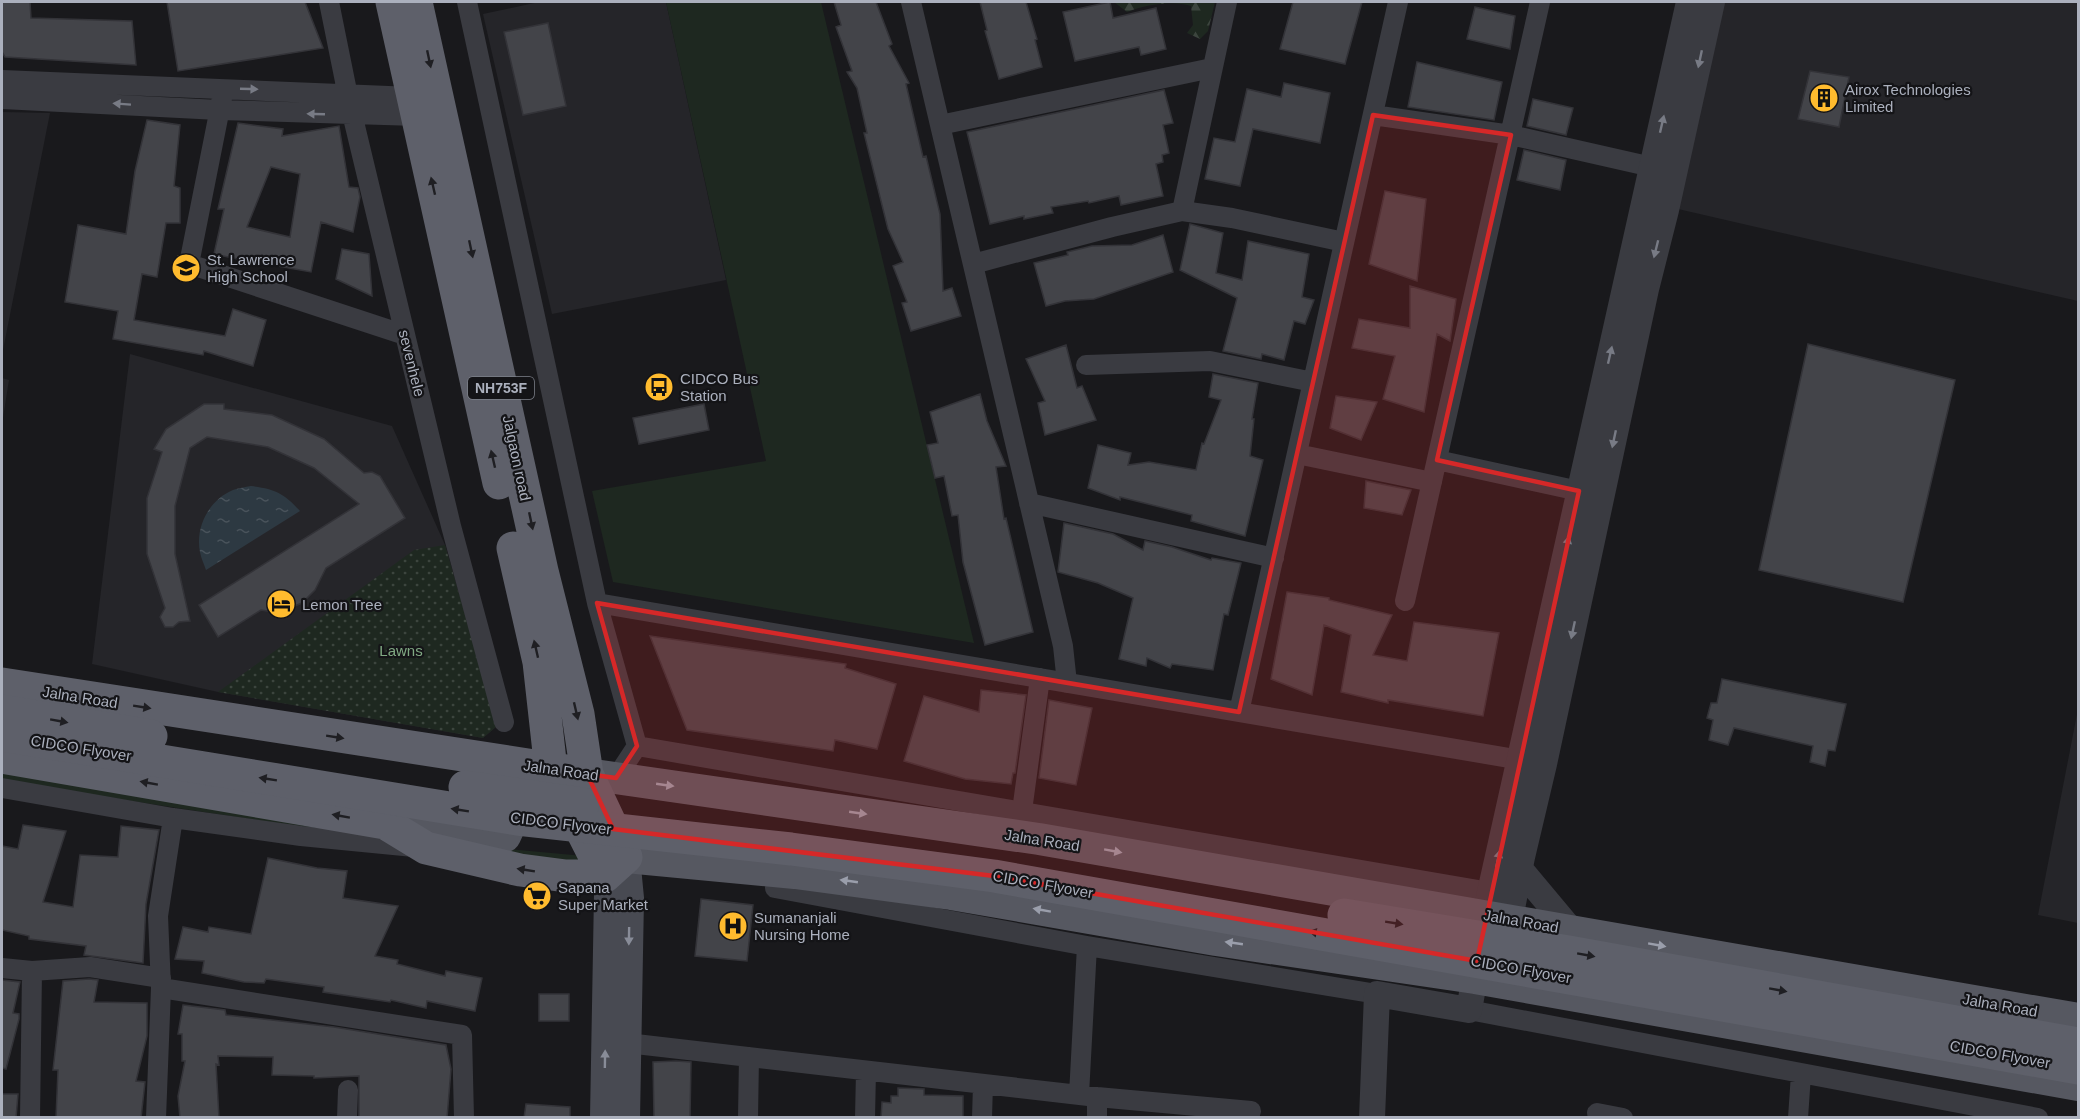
<svg xmlns="http://www.w3.org/2000/svg" width="2080" height="1119" font-family="Helvetica,sans-serif">
<style>
.built{fill:#252529}
.green{fill:#1e2820}
.forest{fill:url(#forest-firs)}
.garden{fill:url(#garden-dots)}
.water{fill:url(#water-ripples)}
.building{fill:#434449;stroke:#333338;stroke-width:1.5;fill-rule:evenodd}
.lines{fill:none;stroke-linecap:round;stroke-linejoin:round}
.minor{stroke:#3a3b41;stroke-width:20}
.tertiary{stroke:#3a3b41;stroke-width:26}
.secondary{stroke:#484a52;stroke-width:28}
.primary{stroke:#565861;stroke-width:32}
.trunk{stroke:#5e606a;stroke-width:33}
.trunk-bridge{stroke:#5e606a;stroke-width:33}
.oneway{fill:#1f1f23}
.oneway2{fill:#787b85}
.oneway3{fill:#9a9eab}
.oneway4{fill:#888c98}
.marked{fill:#d62828;fill-opacity:0.2;stroke:#d62828;stroke-width:4.5;stroke-linejoin:round}
.labels{text-anchor:middle;dominant-baseline:central;stroke-width:4.5;stroke-linejoin:round;paint-order:stroke}
.shield{fill:#141417;stroke:#7e818b;stroke-width:1.5}
.shield-label{font-size:14px;font-weight:bold;fill:#abb0bd}
.poi-label{font-size:15px;fill:#abb0bd;stroke:#141417;text-anchor:start}
.street-label{font-size:15px;fill:#abb0bd;stroke:#141417}
.park-label{font-size:15px;fill:#80a983;stroke:#141417}
</style>
<defs>
<pattern id="forest-firs" width="22" height="20" patternUnits="userSpaceOnUse" patternTransform="scale(1.5)"><rect width="22" height="20" fill="#1e2820"/><path d="M5 1l3.5 6h-7zM16 11l3.5 6h-7z" fill="#3c453e"/></pattern>
<pattern id="garden-dots" width="8" height="8" patternUnits="userSpaceOnUse" patternTransform="scale(1.5)"><rect width="8" height="8" fill="#1e2820"/><path d="M2 2h.1M6 6h.1" fill="none" stroke="#3c453e" stroke-width="1.8" stroke-linecap="round"/></pattern>
<pattern id="water-ripples" width="26" height="14" patternUnits="userSpaceOnUse" patternTransform="scale(1.5)"><rect width="26" height="14" fill="#2d3942"/><path d="M2 4q2-2 4 0t4 0M15 11q2-2 4 0t4 0" fill="none" stroke="#49535b"/></pattern>
</defs>
<rect width="100%" height="100%" fill="#19191c"/>
<!-- built -->
<path class="built" d="M539,2h127l60,278 -174,34 -69,-300z
M1724,2h354v299l-400,-92z
M2,112l48,1 -48,242z
M130,354l262,72 53,119 52,181 -14,12 -265,-46 -126,-28z
M2,378l7,2 -7,44z
M2078,709v214l-40,-8z"/>
<!-- green -->
<path class="green" d="M666,2h155l153,641 -361,-61 -21,-91 174,-30z
M2,767l461,78 121,11 -2,14 -516,-79 -64,-12z"/>
<!-- forest -->
<path class="forest" d="M1114,2h101l-7,29 -8,8 -13,-6 6,-8 -2,-19c-19,-6 -46,-1 -64,6z"/>
<!-- garden -->
<path class="garden" d="M445,545l52,181 -14,12 -265,-46 196,-142z"/>
<!-- water -->
<path class="water" d="M251,486c24,3 33,7 49,25l-94,59c-2,-6 -5,-12 -6,-18 -5,-25 9,-52 33,-62 5,-2 13,-3 18,-4z"/>
<!-- building -->
<path class="building" d="M2,2h28l1,16 101,3 4,44 -131,-8 -3,-5z
M167,2h138l18,46 -145,23z
M834,2h42l16,42 -3,2 20,37 -3,1 17,73 3,-1 14,58 3,77 9,-3 9,28 -50,15 -9,-28 5,-1 -14,-36 10,-4 -15,-33 -24,-96h3l-10,-45 -10,-16 5,-1 -16,-44 5,-2z
M980,2h46l11,37 -2,1 7,27 -43,12 -14,-48 2,-1z
M1110,2l3,16 43,-10 10,41 -25,6 -2,-8 -64,14 -12,-49z
M1293,2h69l-17,62 -65,-15z
M1475,7l40,9 -5,33 -43,-10z
M548,23l18,83 -43,9 -19,-83z
M1417,62l85,20 -8,38 -86,-13z
M1810,71l39,6 -10,50 -41,-8z
M1284,83l46,10 -10,50 -67,-14 -13,57 -35,-7 9,-41 21,4 12,-53 34,8z
M1164,90l9,33 -10,2 6,28 -7,2 1,7 -7,2 7,32 -42,9 -2,-9 -30,7 -1,-2 -37,6 2,6 -29,6v-3l-34,8 -23,-92z
M1533,99l40,9 -7,27 -39,-9z
M147,120l33,5 -6,61 6,2v35h-14l-9,54 -15,-3 -8,46 91,16 8,-27 33,11 -13,46 -49,-15 -1,4 -90,-16 5,-28 -53,-9 13,-77 48,9 9,-63z
M238,123l45,6 -1,7 57,-10 10,61 9,1 2,9 -7,35 -32,-10 -10,50 -50,-9v1l-47,-10 10,-45h-6zM271,167l29,7 -10,63 -43,-10z
M1524,150l42,10 -6,30 -43,-10z
M1385,191l41,8 -9,82 -48,-17z
M1190,224l33,9 -7,40 26,7 6,-39 61,13 -7,43 12,3 -9,24 -11,-3 -10,39 -22,-6 -1,5 -38,-8 14,-53 -57,-28z
M1163,235l10,37 -79,27 -29,2 -19,5 -12,-43 34,-8 -1,-3 25,-6 40,-1z
M342,249l27,5 3,42 -36,-17z
M1410,286l46,13 -6,42 -13,-7 -13,78 -41,-13 12,-43 -43,-8 7,-29 51,9z
M1808,344l147,36 -52,222 -144,-32z
M1066,345l11,43 5,-2 14,34 -51,15 -7,-32 7,-2 -19,-42z
M1213,374l45,9 -6,36h2l-4,37 13,4 -18,76 -54,-15 1,-6 -72,-18v3l-32,-12 10,-43 33,8 -3,12 21,-3 47,8 6,-27 2,1 17,-44 -12,-3z
M980,394l7,27 19,45 -10,1 8,52 2,-1 27,114 -48,13 -22,-83 -5,-47 -6,1 -8,-40 -9,2 -8,-33 11,-2 -8,-31z
M1336,396l41,6 -16,38 -31,-12z
M204,404h20v5l48,6 52,24 40,34 8,-1 8,4 25,42 -79,50 -11,22 -13,13 -17,7 -18,1 -6,-1 -43,27 -19,-32 160,-101 -45,-36 -46,-21 -61,-10 -17,11 -15,58v48l15,67 -11,1 -6,5h-8l-5,-10 5,-9 -18,-54v-56l15,-46 -8,-3 12,-20z
M704,404l5,26 -70,14 -6,-26z
M1366,481l45,9 -9,25 -38,-7z
M1064,523l49,11 30,16 2,-9 27,6 39,13 1,-2 29,5 -13,52 -4,-1 -11,56 -41,-6 -2,4 -23,-10 -1,8 -27,-7 14,-61 -35,-15 -40,-11z
M1287,592l42,6v2l63,15 -19,40 34,6 7,-39 85,11 -16,83 -95,-16v3l-47,-11 10,-57 -27,-10 -12,70 -41,-16z
M650,636l196,28 -1,4 51,16 -19,65 -42,-9 -2,11 -146,-21z
M1722,679l124,25 -11,47 -7,-1 -3,16 -15,-4 3,-16 -79,-18 -6,17 -19,-5 4,-20 -6,-2 4,-15h6z
M981,690l45,5 -11,78h-2l-2,11 -46,-5 -61,-18 20,-65 55,16z
M1049,700l43,8 -16,77 -37,-7z
M23,825l43,6 -23,71 30,5 7,-52 38,2 3,-31 38,4 -13,74 -3,59 -59,-8 2,-9 -57,-7v-3l-27,-6v-84l16,3z
M268,858l49,10 30,3 -4,27 55,8 -23,50 23,4 -1,4 48,12 1,-5 36,7 -7,33 -48,-10 -1,7 -35,-8 -1,2 -67,-10 1,-5 -58,-8 -2,4 -20,-1 -42,-9 2,-12 -29,-2 8,-32 25,5 1,-5 42,7z
M701,899l52,6 -6,56 -52,-5z
M89,979l9,1 -4,22 53,1v33l-11,45 9,1 -4,36h-85l2,-48h-5l10,-89z
M2,980l18,2 -7,31 6,1v5l-13,50 -4,-1z
M539,994h30v27h-30z
M183,1005l42,5 1,5 108,12 112,18 5,24 -4,49h-88v-42l-45,2v-2l-42,-1 1,-18 -55,-1 1,9 -3,-1 3,54h-39l-2,-22 7,-35h-3v-27h-4z
M676,1061l15,1 -1,56h-36l-1,-56z
M898,1088l26,1v6l39,1v22h-82l1,-16 9,1v-7h7z
M2,1094h16l-2,24h-14z
M526,1104l44,3v11h-46z"/>
<g class="lines">
<!-- minor -->
<path class="minor" d="M329,2l20,99 102,425 53,196
M467,2l130,601 40,143
M911,2l152,644 4,37
M2,80l411,17
M222,98l-33,166 216,71
M2,99l217,11 198,6
M1373,115l138,20 141,32
M940,125l272,-57
M1182,211l45,-209
M973,264l139,-37 70,-16 50,7 112,24
M1086,365l124,-4 103,21
M1297,454l135,28
M1437,460l142,31
M1029,503l245,55
M1405,601l135,-599
M597,603l936,159
M1239,712l159,-710
M616,778l21,-32 853,146
M2,788l171,30 128,18 113,11
M1022,811l18,-133
M775,888l312,58 290,48
M2,968l30,3 58,-4 71,11
M161,988l-3,-72 15,-98
M1469,1010l569,108
M627,1043l470,54 154,14
M1079,1095l8,-149
M1597,1113l26,5
M30,1118l2,-147
M156,1118l5,-130 301,47 2,83
M347,1118l1,-28
M748,1118l1,-61
M865,1118l1,-47
M982,1118l1,-34
M1097,1118v-21
M1798,1118l3,-44"/>
<!-- tertiary -->
<path class="tertiary" d="M1520,869l51,61
M1506,939l16,-82 22,-93 102,-475 20,-79 46,-208
M1372,1118l5,-124 92,16 21,-118 199,-890"/>
<!-- secondary -->
<path class="secondary" d="M626,857l4,41 -4,220
M604,1118l4,-224 -3,-18"/>
<!-- primary -->
<path class="primary" d="M587,774l452,65 1039,180
M389,824c38,7 77,17 116,12l6,-13 2,-32
M626,857l169,16 156,21 265,46 259,38 603,107"/>
<!-- trunk -->
<path class="trunk" d="M392,2l107,481
M513,548l26,114 12,108 54,106
M2,684l571,88
M2,757l383,66 41,25 94,22 46,6h39l21,-19 -39,-83 -9,-60 -36,-143 -126,-569"/>
<!-- trunk-bridge -->
<path class="trunk-bridge" d="M2,711l149,25
M2,735l515,84 274,30 203,27 1084,192
M465,787l118,17
M1344,915l225,37 509,92"/>
</g>
<!-- one-way arrows -->
<defs><path id="oneway-solid" d="M-6-.8H1V-3.2L6.5 0L1 3.2V.8H-6Z" transform="scale(1.5)"/></defs>
<g class="oneway">
<use href="#oneway-solid" transform="translate(429 59) rotate(78)"/>
<use href="#oneway-solid" transform="translate(433 186) rotate(-103)"/>
<use href="#oneway-solid" transform="translate(471 249) rotate(78)"/>
<use href="#oneway-solid" transform="translate(493 459) rotate(-103)"/>
<use href="#oneway-solid" transform="translate(531 521) rotate(78)"/>
<use href="#oneway-solid" transform="translate(536 649) rotate(-103)"/>
<use href="#oneway-solid" transform="translate(142 707) rotate(9)"/>
<use href="#oneway-solid" transform="translate(576 711) rotate(77)"/>
<use href="#oneway-solid" transform="translate(59 721) rotate(10)"/>
<use href="#oneway-solid" transform="translate(335 737) rotate(9)"/>
<use href="#oneway-solid" transform="translate(268 779) rotate(-171)"/>
<use href="#oneway-solid" transform="translate(149 783) rotate(-170)"/>
<use href="#oneway-solid" transform="translate(460 810) rotate(-171)"/>
<use href="#oneway-solid" transform="translate(341 816) rotate(-170)"/>
<use href="#oneway-solid" transform="translate(526 870) rotate(-171)"/>
<use href="#oneway-solid" transform="translate(1394 923) rotate(9)"/>
<use href="#oneway-solid" transform="translate(1318 933) rotate(-170)"/>
<use href="#oneway-solid" transform="translate(1586 955) rotate(10)"/>
<use href="#oneway-solid" transform="translate(1778 990) rotate(10)"/>
</g>
<g class="oneway2">
<use href="#oneway-solid" transform="translate(1700 59) rotate(102)"/>
<use href="#oneway-solid" transform="translate(249 89) rotate(2)"/>
<use href="#oneway-solid" transform="translate(122 104) rotate(-176)"/>
<use href="#oneway-solid" transform="translate(316 114) rotate(-178)"/>
<use href="#oneway-solid" transform="translate(1662 124) rotate(-77)"/>
<use href="#oneway-solid" transform="translate(1656 249) rotate(104)"/>
<use href="#oneway-solid" transform="translate(1610 355) rotate(-77)"/>
<use href="#oneway-solid" transform="translate(1614 439) rotate(102)"/>
<use href="#oneway-solid" transform="translate(1567 545) rotate(-77)"/>
<use href="#oneway-solid" transform="translate(1573 630) rotate(102)"/>
<use href="#oneway-solid" transform="translate(1498 859) rotate(-78)"/>
</g>
<g class="oneway3">
<use href="#oneway-solid" transform="translate(665 785) rotate(8)"/>
<use href="#oneway-solid" transform="translate(858 813) rotate(8)"/>
<use href="#oneway-solid" transform="translate(1113 851) rotate(10)"/>
<use href="#oneway-solid" transform="translate(849 881) rotate(-172)"/>
<use href="#oneway-solid" transform="translate(1042 910) rotate(-170)"/>
<use href="#oneway-solid" transform="translate(1234 943) rotate(-172)"/>
<use href="#oneway-solid" transform="translate(1657 945) rotate(10)"/>
</g>
<g class="oneway4">
<use href="#oneway-solid" transform="translate(629 936) rotate(91)"/>
<use href="#oneway-solid" transform="translate(605 1059) rotate(-89)"/>
</g>
<!-- marked area -->
<path class="marked" d="M1373,115l138,20 -74,325 142,31 -102,470 -483,-85 -381,-47 -26,-55 29,4 21,-32 -40,-143 642,109z"/>
<!-- icons -->
<defs>
<g id="building-disc" transform="scale(1.5)"><circle r="9.5" fill="#ffbb2e" stroke="#141417"/><path d="M-4-6H4V6H1V3H-1V6H-4ZM-2.5-4.3h1.7v1.8h-1.7ZM.8-4.3h1.7v1.8H.8ZM-2.5-1h1.7V.8h-1.7ZM.8-1h1.7V.8H.8Z" fill="#111"/></g>
<g id="school-disc" transform="scale(1.5)"><circle r="9.5" fill="#ffbb2e" stroke="#141417"/><path d="M0-5L7-2L0 1L-7-2ZM-4 1L0 2.5L4 1V4Q0 6-4 4Z" fill="#111"/></g>
<g id="bus-disc" transform="scale(1.5)"><circle r="9.5" fill="#ffbb2e" stroke="#141417"/><path d="M-5-6H5V4H4V6H2V4H-2V6H-4V4H-5ZM-3.5-4V0h7V-4ZM-3.5 1.2v1.5H-2V1.2ZM2 1.2v1.5H3.5V1.2Z" fill="#111"/></g>
<g id="hotel-disc" transform="scale(1.5)"><circle r="9.5" fill="#ffbb2e" stroke="#141417"/><path d="M-6-4.5h1.5V1H6V5H4.5V3h-9V5H-6ZM-4 0a1.8 1.8 0 1 1 3.6 0ZM.5 0V-2.5h3Q6-2.5 6 0Z" fill="#111"/></g>
<g id="supermarket-disc" transform="scale(1.5)"><circle r="9.5" fill="#ffbb2e" stroke="#141417"/><path d="M-6-5.5h2.5l.6 2H6L4.5 2H-2.5L-4.4-4H-6ZM-1.5 3.2a1.3 1.3 0 1 0 .1 0ZM3 3.2a1.3 1.3 0 1 0 .1 0Z" fill="#111"/></g>
<g id="hospital-disc" transform="scale(1.5)"><circle r="9.5" fill="#ffbb2e" stroke="#141417"/><path d="M-5-5h3v3.5h4V-5h3V5h-3V1.5h-4V5h-3Z" fill="#111"/></g>
</defs>
<g fill-rule="evenodd">
<use href="#building-disc" x="1824" y="98"/>
<use href="#school-disc" x="186" y="268"/>
<use href="#bus-disc" x="659" y="387"/>
<use href="#hotel-disc" x="281" y="604"/>
<use href="#supermarket-disc" x="537" y="896"/>
<use href="#hospital-disc" x="733" y="926"/>
</g>
<g class="labels">
<!-- shield labels -->
<rect class="shield" x="468" y="377" width="66" height="22" rx="4.5"/>
<g class="shield-label">
<text x="501" y="388">NH753F</text>
</g>
<!-- poi labels -->
<g class="poi-label">
<text x="1845" y="89">Airox Technologies<tspan x="1845" dy="17">Limited</tspan></text>
<text x="207" y="259">St. Lawrence<tspan x="207" dy="17">High School</tspan></text>
<text x="680" y="378">CIDCO Bus<tspan x="680" dy="17">Station</tspan></text>
<text x="302" y="604">Lemon Tree</text>
<text x="558" y="887">Sapana<tspan x="558" dy="17">Super Market</tspan></text>
<text x="754" y="917">Sumananjali<tspan x="754" dy="17">Nursing Home</tspan></text>
</g>
<!-- street labels -->
<g class="street-label">
<text transform="translate(412 363) rotate(76)">sevenhele</text>
<text transform="translate(517 458) rotate(78)">Jalgaon road</text>
<text transform="translate(80 697) rotate(9)">Jalna Road</text>
<text transform="translate(81 748) rotate(9)">CIDCO Flyover</text>
<text transform="translate(561 770) rotate(8)">Jalna Road</text>
<text transform="translate(561 823) rotate(7)">CIDCO Flyover</text>
<text transform="translate(1042 840) rotate(9)">Jalna Road</text>
<text transform="translate(1043 884) rotate(10)">CIDCO Flyover</text>
<text transform="translate(1521 921) rotate(10)">Jalna Road</text>
<text transform="translate(1521 969) rotate(10)">CIDCO Flyover</text>
<text transform="translate(2000 1005) rotate(10)">Jalna Road</text>
<text transform="translate(2000 1054) rotate(10)">CIDCO Flyover</text>
</g>
<!-- park labels -->
<g class="park-label">
<text x="401" y="650">Lawns</text>
</g>
</g>
<!-- border -->
<rect width="2080" height="1119" fill="none" stroke="#abb0bd" stroke-width="6"/>
</svg>
